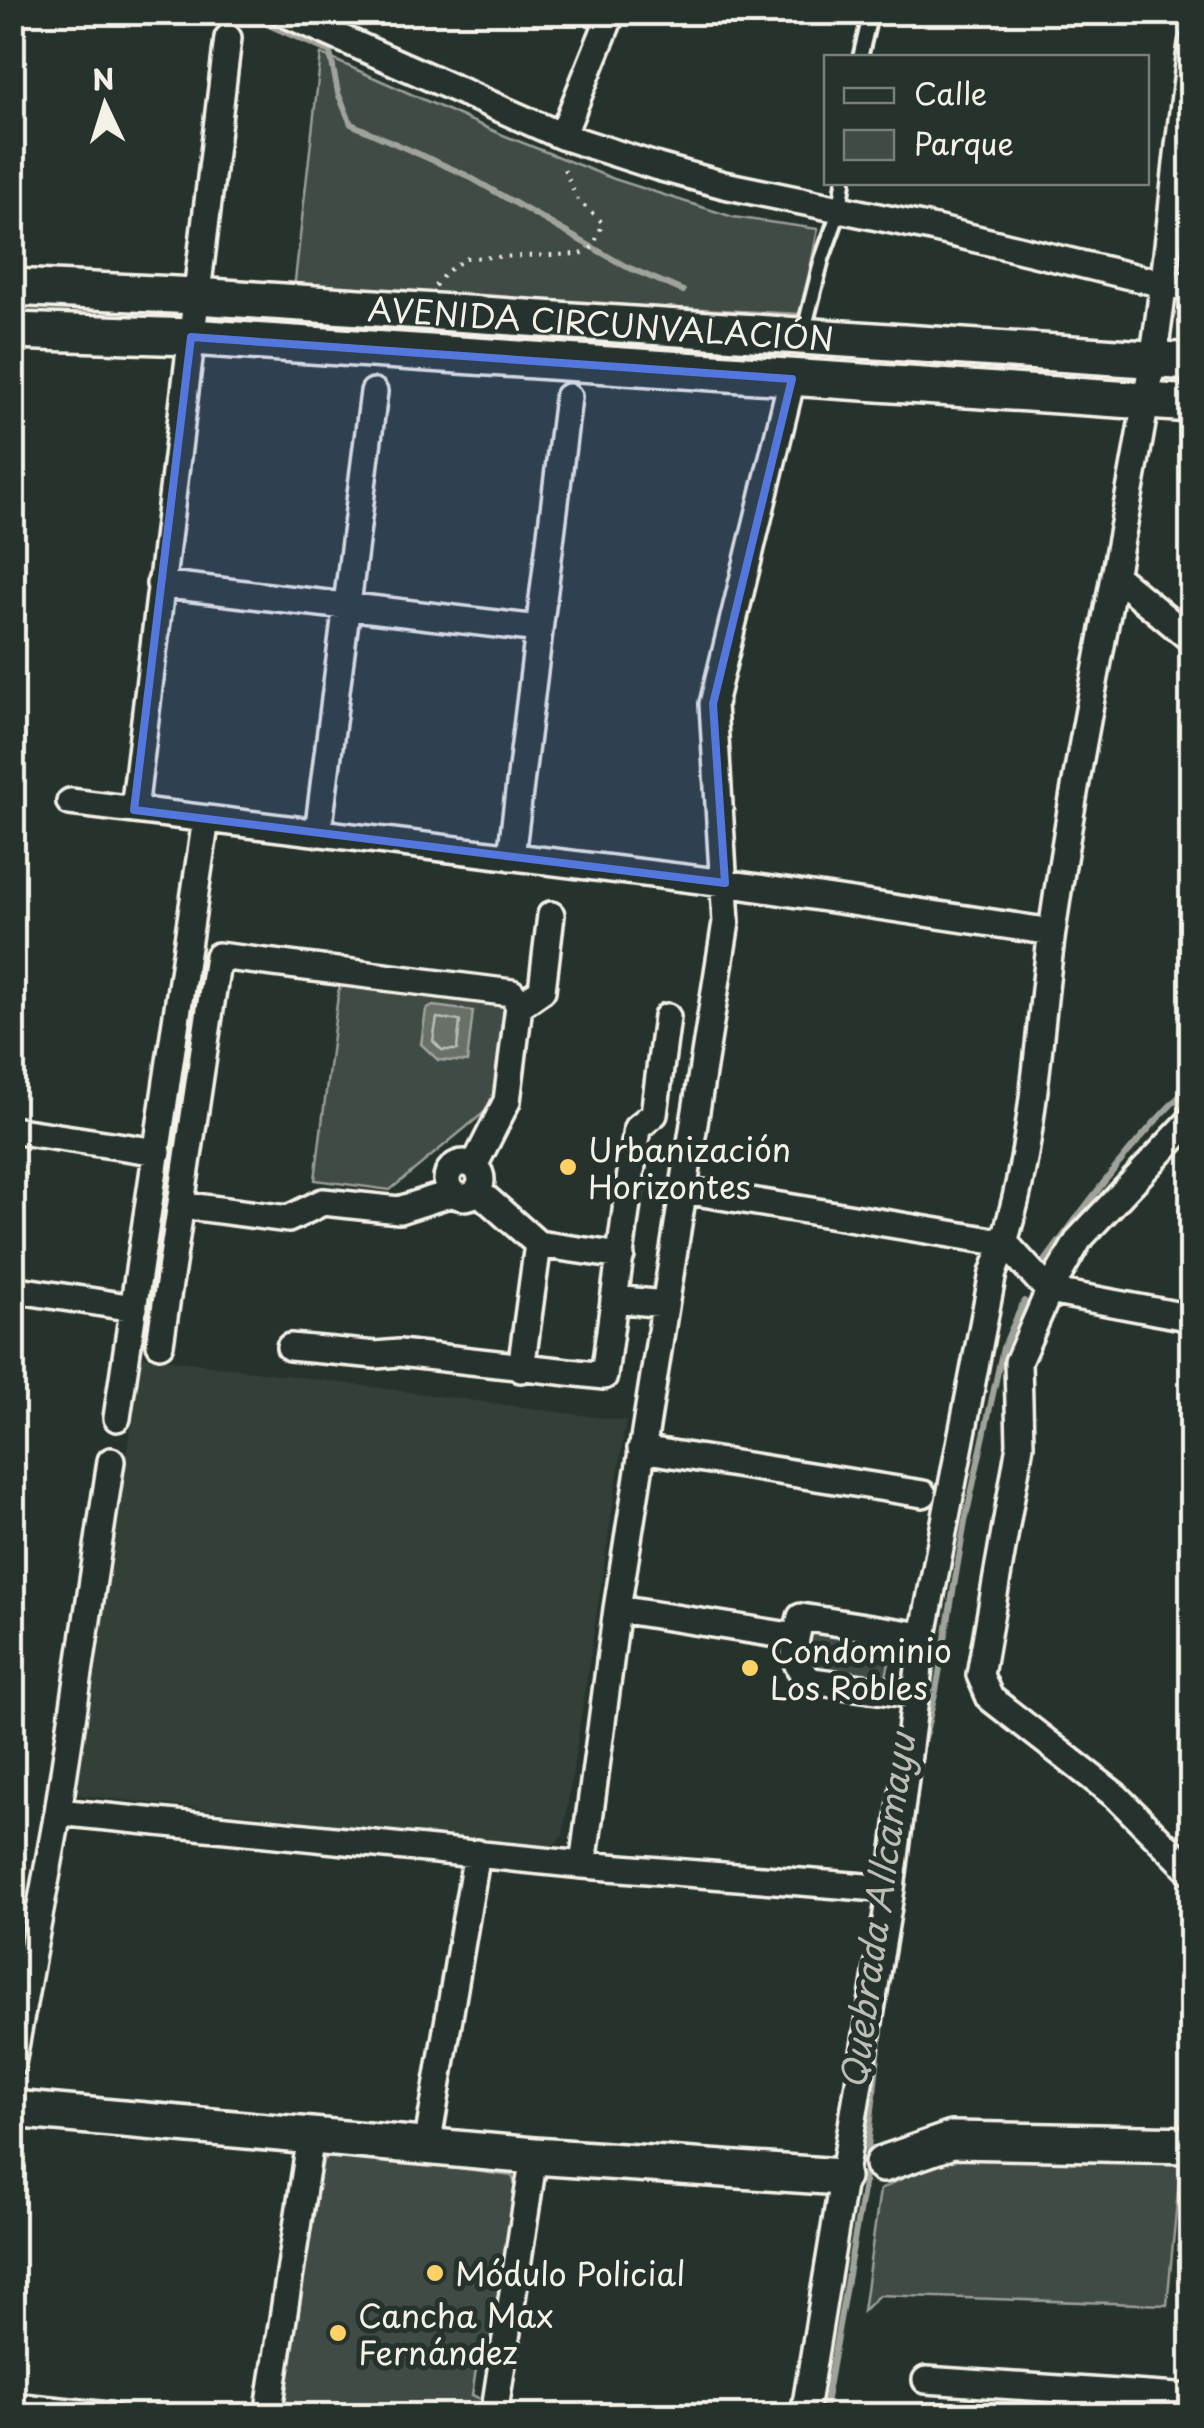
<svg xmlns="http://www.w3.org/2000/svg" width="1204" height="2428" font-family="'Playpen Sans',sans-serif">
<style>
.built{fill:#333f39}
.green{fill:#414b45;stroke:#9a9e96;stroke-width:2.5}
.water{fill:#676f68;stroke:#9fa39b;stroke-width:2.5}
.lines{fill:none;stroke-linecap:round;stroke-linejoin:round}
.shore{stroke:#bcbdb5;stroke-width:2.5}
.stream{stroke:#9fa39b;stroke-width:6}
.lane-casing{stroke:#f4f1e8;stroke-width:20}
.street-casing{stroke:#f4f1e8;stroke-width:32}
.secondary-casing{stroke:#f4f1e8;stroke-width:42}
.path{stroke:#f4f1e8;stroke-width:4;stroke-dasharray:2.5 8;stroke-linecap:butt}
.lane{stroke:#26332d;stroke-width:12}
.street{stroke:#26332d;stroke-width:25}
.secondary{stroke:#26332d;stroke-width:35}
.marked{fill:#5377dc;fill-opacity:0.2;stroke:#5377dc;stroke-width:8;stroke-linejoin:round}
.poi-dot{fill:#ffd166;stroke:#26332d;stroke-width:4}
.labels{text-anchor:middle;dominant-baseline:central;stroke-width:10;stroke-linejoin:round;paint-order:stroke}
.street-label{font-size:32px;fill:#f4f1e8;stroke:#26332d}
.poi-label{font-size:32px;fill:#f4f1e8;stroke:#26332d;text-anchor:start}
.water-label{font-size:35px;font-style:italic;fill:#bcbdb5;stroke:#26332d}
</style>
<rect width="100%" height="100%" fill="#26332d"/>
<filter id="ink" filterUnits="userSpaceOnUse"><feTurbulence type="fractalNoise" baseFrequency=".01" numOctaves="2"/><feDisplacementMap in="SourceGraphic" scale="20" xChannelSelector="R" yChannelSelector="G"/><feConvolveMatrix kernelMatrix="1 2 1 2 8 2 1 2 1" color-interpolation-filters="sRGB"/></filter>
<g filter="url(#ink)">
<!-- built -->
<path class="built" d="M142,1356l484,65 -63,414 -12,13 -480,-54z"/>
<!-- green -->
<path class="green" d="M321,54l182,81 111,44 119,38 85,12 -17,85 -507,-25z
M12,298l168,8 -3,23 -164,-6z
M214,309l915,58 -4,25 -911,-60z
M340,979l170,24 -12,98 -108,89 -75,-10z
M809,1629l85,9 -9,44 -76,-10 -5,-37z
M337,2153l175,23 8,20 -25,146 -17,14 -6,39 11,5 -4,15h-131l-65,-7 -3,-12 43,-236z
M943,2158l238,2 -14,145 -288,-10 -16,16 17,-121z"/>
<!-- water -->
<path class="water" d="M433,1006l40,5 -6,51 -29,-2 -17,-16 5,-34z"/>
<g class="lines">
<!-- shore -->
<path class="shore" d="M437,1018l23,3 -3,29h-15l-9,-9z"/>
<!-- stream -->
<path class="stream" d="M239,12l91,40 8,41 13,31 115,51 159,91 58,25
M1045,1261c45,-62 91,-124 147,-177
M913,1817l9,-69 14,-57 29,-169 38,-174 21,-47
M823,2416l41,-232 17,-157"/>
<!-- lane casing -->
<g class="lane-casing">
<path id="lane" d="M860,58l11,-46
M803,334l19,-75 18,-50 4,-27"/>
</g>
<!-- street casing -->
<g class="street-casing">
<path id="street" d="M282,12l280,124 96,31 66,18 207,43 232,56 29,2
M562,136l50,-124
M1114,575l78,65
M160,584l379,45
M70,802l655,81 327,49
M134,810l94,-772
M318,833l56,-441
M511,857l57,-460
M1192,1119l-113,120 -30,52 -31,71 2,83 -40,230 10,23 126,98 76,76
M12,1130l146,22
M447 1180a17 17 0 1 1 34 0a17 17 0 1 1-34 0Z
M474,1166l33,-65 12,-95 23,-16 9,-75
M684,1190l321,53 44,48 143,27
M478,1191l60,53 83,12
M181,1205l107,14 35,-17 76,8 53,-17
M12,1289l122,19
M614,1299l50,5
M160,1344l58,-388 294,37 7,13
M290,1347l86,8 23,-2 205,23 33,-248 17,-14 13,-97
M521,1369l17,-125
M117,1418l89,-599
M641,1449l282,45
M617,1609l179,28
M914,1695l-102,-14c-24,-17 -18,-38 -11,-64l122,19
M58,1812l525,53 308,24
M583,1865l34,-256 109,-687 -13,-218 79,-325
M12,2064l46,-252 53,-351
M427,2147l50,-294
M926,2380l266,18
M12,2406l97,10
M268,2416l43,-280
M494,2416l40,-260
M804,2416l87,-527 32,-253 70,-363c42,-107 43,-228 59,-341 27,-192 70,-381 101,-573 17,-104 23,-210 39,-315"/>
</g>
<!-- secondary casing -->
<g class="secondary-casing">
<g id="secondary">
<path id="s1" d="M12,287l183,9 997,66"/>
<path d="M12,331l179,6 1001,67"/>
<path d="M12,2109l522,47 307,21"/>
<path d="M883,2164l69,-24 240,5"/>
</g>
</g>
<!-- path -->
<path class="path" d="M435,286l11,-14 20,-14 115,-4 12,-7 10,-24 -26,-24 -13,-30 1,-6"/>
<!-- lane -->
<use href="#lane" class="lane"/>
<!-- street -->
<use href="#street" class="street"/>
<!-- secondary -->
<use href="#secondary" class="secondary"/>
</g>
</g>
<!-- marked area -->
<path class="marked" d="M191,337l601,42 -79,325 12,179 -591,-73z"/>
<!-- markers -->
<g class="poi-dot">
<circle cx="568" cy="1167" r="10"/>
<circle cx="750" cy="1668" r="10"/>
<circle cx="435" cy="2273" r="10"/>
<circle cx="338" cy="2333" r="10"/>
</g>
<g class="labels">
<!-- street labels -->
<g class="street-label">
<text stroke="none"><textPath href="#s1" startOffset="590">AVENIDA CIRCUNVALACIÓN</textPath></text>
</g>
<!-- poi labels -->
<g class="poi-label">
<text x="588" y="1149">Urbanización<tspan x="588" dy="37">Horizontes</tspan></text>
<text x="770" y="1650">Condominio<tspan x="770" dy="37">Los Robles</tspan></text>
<text x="455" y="2273">Módulo Policial</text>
<text x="358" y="2315">Cancha Max<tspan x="358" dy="37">Fernández</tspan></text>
</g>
<!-- water labels -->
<g class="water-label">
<text transform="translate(876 1911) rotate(-82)">Quebrada Allcamayu</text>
</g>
</g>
<!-- margin -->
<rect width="1204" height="2428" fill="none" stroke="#26332d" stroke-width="50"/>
<rect x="25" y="25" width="1154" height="2378" fill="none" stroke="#f4f1e8" stroke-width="4" filter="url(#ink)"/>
<!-- legend -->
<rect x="824" y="55" width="325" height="130" fill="#26332d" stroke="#787f78" stroke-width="2.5"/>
<rect x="844" y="88" width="50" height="15" fill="#26332d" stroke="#787f78" stroke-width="2.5"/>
<text x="914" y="105" font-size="30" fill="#f4f1e8">Calle</text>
<rect x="844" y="130" width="50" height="30" fill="#414b45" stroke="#787f78" stroke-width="2.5"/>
<text x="914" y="155" font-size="30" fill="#f4f1e8">Parque</text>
<!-- north arrow -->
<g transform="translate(105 105) rotate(356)" stroke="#26332d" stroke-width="8" paint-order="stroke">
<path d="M0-8L18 38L0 25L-18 38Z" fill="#f4f1e8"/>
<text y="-15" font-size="28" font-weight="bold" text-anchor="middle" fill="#f4f1e8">N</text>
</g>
</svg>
